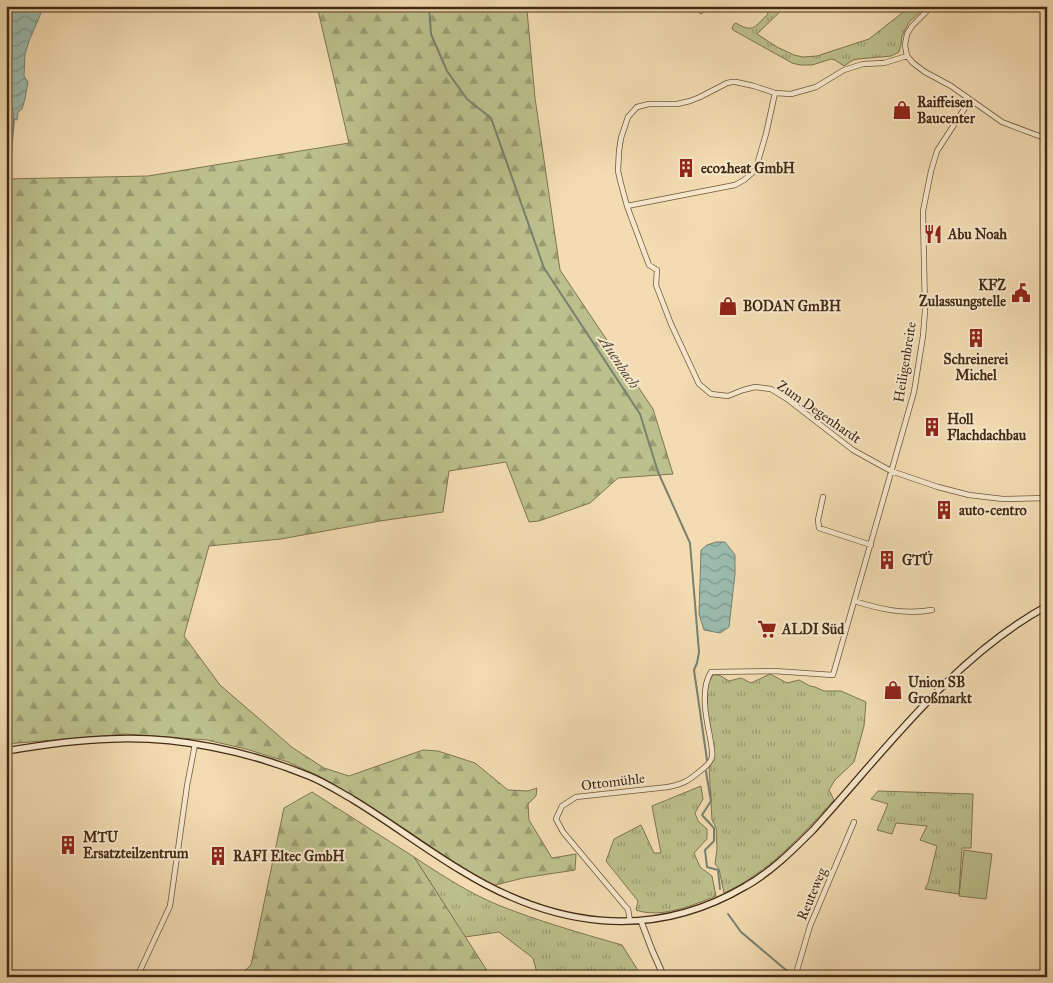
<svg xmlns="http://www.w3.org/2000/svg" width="1053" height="983" font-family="'IM FELL Great Primer',serif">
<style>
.grass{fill:url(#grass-tufts);stroke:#7f7550}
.forest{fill:url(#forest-firs);stroke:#7f7550}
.pitch{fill:#bcc08c;stroke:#7f7550}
.water{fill:url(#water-waves);stroke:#778170}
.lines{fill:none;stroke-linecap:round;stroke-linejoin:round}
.stream{stroke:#778170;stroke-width:2}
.minor-casing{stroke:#6e563b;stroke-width:6}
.tertiary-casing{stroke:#6e563b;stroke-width:7}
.secondary-casing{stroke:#422a13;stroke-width:8}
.minor{stroke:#f7e8cd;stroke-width:4.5}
.tertiary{stroke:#f7e8cd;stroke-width:5}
.secondary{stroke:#f7e8cd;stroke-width:5.5}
.labels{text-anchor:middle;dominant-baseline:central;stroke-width:4;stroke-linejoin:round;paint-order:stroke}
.poi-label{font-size:14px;font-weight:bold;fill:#422a13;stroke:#f7e8cd;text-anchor:start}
.street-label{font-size:14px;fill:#422a13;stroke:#f7e8cd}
.water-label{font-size:15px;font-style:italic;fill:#584e3a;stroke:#f7e8cd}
</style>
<defs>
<pattern id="grass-tufts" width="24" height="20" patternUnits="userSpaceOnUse" patternTransform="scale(1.25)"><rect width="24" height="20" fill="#bcc08c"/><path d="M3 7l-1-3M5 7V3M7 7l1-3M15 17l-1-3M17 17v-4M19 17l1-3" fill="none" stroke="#9a9c71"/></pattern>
<pattern id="forest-firs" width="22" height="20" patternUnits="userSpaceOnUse" patternTransform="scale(1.25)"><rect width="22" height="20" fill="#bcc08c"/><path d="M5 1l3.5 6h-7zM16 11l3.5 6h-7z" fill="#9a9c71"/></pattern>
<pattern id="water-waves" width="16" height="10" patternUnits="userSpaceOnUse" patternTransform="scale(1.25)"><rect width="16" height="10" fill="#9bbbae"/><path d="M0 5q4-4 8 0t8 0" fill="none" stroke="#80988c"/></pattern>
</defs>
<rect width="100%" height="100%" fill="#f3dcb2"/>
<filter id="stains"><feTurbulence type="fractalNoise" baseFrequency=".004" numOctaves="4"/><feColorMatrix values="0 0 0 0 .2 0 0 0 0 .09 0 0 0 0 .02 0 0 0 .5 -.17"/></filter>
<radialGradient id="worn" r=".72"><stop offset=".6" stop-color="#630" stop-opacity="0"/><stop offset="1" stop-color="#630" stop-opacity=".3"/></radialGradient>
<!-- grass -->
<path class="grass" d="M772,6h14l-29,28 20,13 17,8 9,2 14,-1 52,-17 42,-33h16l-18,16 -7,14 -1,8 -2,8 -8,4 -33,3 -5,1 -9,6 -9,-6 -4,-1 -19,6h-12l-8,-2 -59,-33 -1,-2 2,-4 2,-1c18,11 19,3 32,-9l-1,-2z
M770,674l17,9 12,-3 11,6 5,1 9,4h17l25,11 -2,24 -10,36 -19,18 -6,10 5,10c-32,35 -66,73 -110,93l-5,-24 -4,-5 2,-15 -1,-22 -4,-7 -3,-52 5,-10 -6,-37 -1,-27 1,-10 5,-9h6l10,6 12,-3 10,5z
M701,786l2,13 -8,14 3,8 9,8v10l-13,14 6,14 12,9 4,20c-23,9 -55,23 -80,14l2,-9 -32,-40 8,-22 27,-14 13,28h7l-9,-47z
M878,791l95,3 -2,54h-9l-3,46 -34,-5 3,-6 9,-37 -17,-6 7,-14 -31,-3 -4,11 -15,-4 11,-26 -17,-5z
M414,857c26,17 55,36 84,48 40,16 82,28 124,40l17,27 7,5h-108l-5,-19 -34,-26 -34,5z"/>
<!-- forest -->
<path class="forest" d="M317,6h185l25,4 8,88 25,172 93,139 20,65 -55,4 -28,25 -51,18 -10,1 -23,-60 -57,9 -6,41 -63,9 -99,18 -72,7 -25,90 36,49 73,63 31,20 25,8 74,-26 15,1 37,12 33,27 20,1 9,-3 -1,8 -8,8 1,16 23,38 24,-4 -1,16 -52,8 -31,8 -51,-32 -27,-19 -52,-34 -43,-25 -31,-14 -42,-13 -39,-9 -82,-6 -119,10v-565l142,-3 201,-33z
M312,792l102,65 72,112 2,8h-250l13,-12 33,-157z"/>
<!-- pitch -->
<path class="pitch" d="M964,850l28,4 -6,45 -27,-3z"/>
<!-- water -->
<path class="water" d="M6,6h38l-15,35 -4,13 -1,22 4,6 -3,17 -3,10 -4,3 -1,8 -4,-1c2,-7 -1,-12 -7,-17v-7h4l-1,-6 -3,-2z
M716,542h9l10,13v19l-6,53 -9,6 -16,-3 -5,-16 2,-64 6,-5z"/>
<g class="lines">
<!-- stream -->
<path class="stream" d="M429,6l2,28 16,37 20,28 24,19 53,150 96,146 18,58 32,71 9,109 -2,11 -3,7 13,90
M6,211l8,-92
M706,771l1,7 4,23 -9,14 12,13v13l-9,9 2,17 11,3 2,19
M728,914l13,18 45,38 14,7"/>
<!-- minor casing -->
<g class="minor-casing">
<path id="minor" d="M698,6l3,5
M932,6l-20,20 -5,8 -2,11 2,11 6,7 12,9 26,14 51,36 45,17
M775,93l-9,41 -10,34 -4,5 -8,7 -9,5 -108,21 22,59 8,5 -1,15 15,39 28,60 12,10 17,2 15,-6 12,-3 16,2 16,10 66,51 38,21 47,16 31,8 34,4 44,-1
M627,206l-6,-22 -3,-13 1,-20 2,-13 7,-21 9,-10 12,-3h28l13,-3 10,-4 27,-14 5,-1h4l18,4 21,7 16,1 25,-7 28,-17 19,-6 21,-1 23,-7
M823,497l-5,23 1,8 52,17
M854,601c26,8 50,14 78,9
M630,921l-2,-12 -3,-3 -62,-74 -7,-13 6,-13 14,-9 92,-10c15,-3 20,-6 31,-15 5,-4 12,-9 13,-15 1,-6 -1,-13 -2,-20 -4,-19 -10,-48 1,-65l63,-1 59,4 81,-283 9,-56 2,-25 -2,-100 8,-40 6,-20 33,-51
M126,977l11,-2
M137,977l33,-71 17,-120 8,-42
M795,977l15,-51 44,-104"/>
</g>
<!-- tertiary casing -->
<g class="tertiary-casing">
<path id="tertiary" d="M641,921l11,29 12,27"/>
</g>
<!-- secondary casing -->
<g class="secondary-casing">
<path id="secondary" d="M6,751c35,-6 70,-11 105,-12 66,-3 137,12 198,37 15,6 29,15 43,23 38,23 73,50 110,72 91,56 189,71 284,15 25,-14 47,-36 67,-56 71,-78 140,-173 234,-224"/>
</g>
<!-- minor -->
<use href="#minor" class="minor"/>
<!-- tertiary -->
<use href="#tertiary" class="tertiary"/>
<!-- secondary -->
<use href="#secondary" class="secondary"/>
</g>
<!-- icons -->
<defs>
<g id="shop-bare" transform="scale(1.5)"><path d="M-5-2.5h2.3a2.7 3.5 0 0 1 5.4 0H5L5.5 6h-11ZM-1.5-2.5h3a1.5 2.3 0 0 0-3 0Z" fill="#8f2418" stroke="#f7e8cd" stroke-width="2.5" paint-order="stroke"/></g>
<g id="building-bare" transform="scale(1.5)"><path d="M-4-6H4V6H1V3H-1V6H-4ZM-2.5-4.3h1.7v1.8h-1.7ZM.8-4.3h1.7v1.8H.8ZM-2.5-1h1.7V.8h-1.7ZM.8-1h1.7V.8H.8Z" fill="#8f2418" stroke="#f7e8cd" stroke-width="2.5" paint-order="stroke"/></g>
<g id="restaurant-bare" transform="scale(1.5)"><path d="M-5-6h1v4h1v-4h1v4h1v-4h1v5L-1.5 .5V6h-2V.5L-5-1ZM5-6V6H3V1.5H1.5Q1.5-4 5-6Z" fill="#8f2418" stroke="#f7e8cd" stroke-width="2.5" paint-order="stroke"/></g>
<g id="civic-bare" transform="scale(1.5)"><path d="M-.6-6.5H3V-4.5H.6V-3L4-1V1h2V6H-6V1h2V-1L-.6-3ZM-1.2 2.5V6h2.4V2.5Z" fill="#8f2418" stroke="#f7e8cd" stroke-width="2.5" paint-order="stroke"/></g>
<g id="supermarket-bare" transform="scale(1.5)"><path d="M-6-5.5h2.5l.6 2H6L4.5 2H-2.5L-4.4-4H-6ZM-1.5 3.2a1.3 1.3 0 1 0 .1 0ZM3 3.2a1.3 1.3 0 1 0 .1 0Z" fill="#8f2418" stroke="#f7e8cd" stroke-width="2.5" paint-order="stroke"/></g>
</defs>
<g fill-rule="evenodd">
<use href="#shop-bare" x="902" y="110"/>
<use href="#building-bare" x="686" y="168"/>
<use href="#restaurant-bare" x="933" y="234"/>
<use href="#civic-bare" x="1021" y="293"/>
<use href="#shop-bare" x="728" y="306"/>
<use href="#building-bare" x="976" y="338"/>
<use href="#building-bare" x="932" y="427"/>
<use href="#building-bare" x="944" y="510"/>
<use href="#building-bare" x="887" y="560"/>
<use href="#supermarket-bare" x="767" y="629"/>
<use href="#shop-bare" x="893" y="690"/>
<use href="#building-bare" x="68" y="845"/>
<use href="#building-bare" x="218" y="856"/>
</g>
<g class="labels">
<!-- poi labels -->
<g class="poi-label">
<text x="917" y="102">Raiffeisen<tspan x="917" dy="16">Baucenter</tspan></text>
<text x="701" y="168">eco2heat GmbH</text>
<text x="948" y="234">Abu Noah</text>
<text x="1006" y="285" text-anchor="end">KFZ<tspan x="1006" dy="16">Zulassungstelle</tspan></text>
<text x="743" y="306">BODAN GmBH</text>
<text x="976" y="359" text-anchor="middle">Schreinerei<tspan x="976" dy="16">Michel</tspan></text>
<text x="947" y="419">Holl<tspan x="947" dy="16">Flachdachbau</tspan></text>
<text x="959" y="510">auto-centro</text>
<text x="902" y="560">GTÜ</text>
<text x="782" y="629">ALDI Süd</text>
<text x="908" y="682">Union SB<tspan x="908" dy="16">Großmarkt</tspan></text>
<text x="83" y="837">MTU<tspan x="83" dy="16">Ersatzteilzentrum</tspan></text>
<text x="233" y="856">RAFI Eltec GmbH</text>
</g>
<!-- street labels -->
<g class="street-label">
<text transform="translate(905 362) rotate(-81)">Heiligenbreite</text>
<text transform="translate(819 412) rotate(35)">Zum Degenhardt</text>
<text transform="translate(613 782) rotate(-7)">Ottomühle</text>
<text transform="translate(812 894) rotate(-67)">Reuteweg</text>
</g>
<!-- water labels -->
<g class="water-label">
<text transform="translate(619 362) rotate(56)">Auenbach</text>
</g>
</g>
<!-- margin -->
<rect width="1053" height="983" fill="none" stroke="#f3dcb2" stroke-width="25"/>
<rect x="8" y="8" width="1038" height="968" fill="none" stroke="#422a13" stroke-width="2.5"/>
<rect x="12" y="12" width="1028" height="958" fill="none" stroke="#422a13"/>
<rect width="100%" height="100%" filter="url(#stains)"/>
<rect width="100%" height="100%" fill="url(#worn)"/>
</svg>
